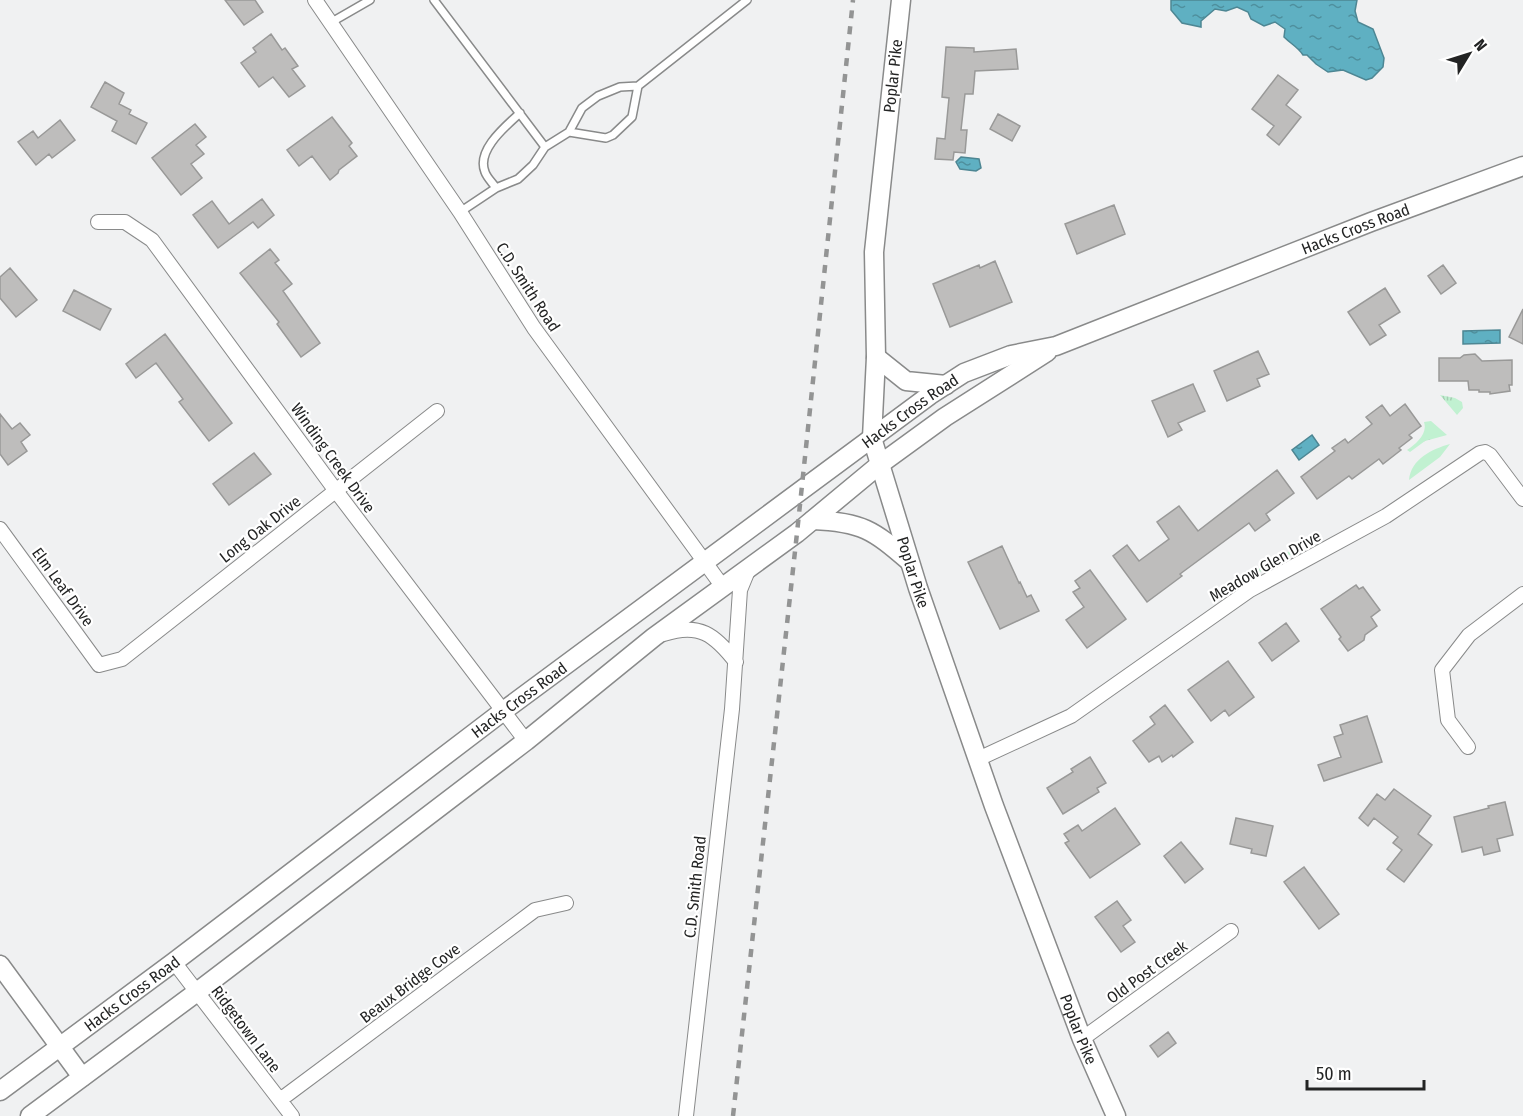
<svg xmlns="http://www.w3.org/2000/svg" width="1523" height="1116" font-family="'Fira Sans Condensed',sans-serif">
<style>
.grass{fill:url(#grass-tufts)}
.water{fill:url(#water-ripples);stroke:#4d8693;stroke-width:1.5}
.building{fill:#bebdbc;stroke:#999998;stroke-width:1.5}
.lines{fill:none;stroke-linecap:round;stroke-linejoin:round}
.lane-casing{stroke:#898a8a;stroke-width:10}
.street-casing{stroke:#898a8a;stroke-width:16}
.secondary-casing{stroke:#898a8a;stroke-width:21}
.lane{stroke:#fff;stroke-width:7}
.street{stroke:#fff;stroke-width:14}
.secondary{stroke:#fff;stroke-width:18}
.rail{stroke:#939494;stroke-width:4.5;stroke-dasharray:8 8;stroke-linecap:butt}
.labels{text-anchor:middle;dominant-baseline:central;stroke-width:4.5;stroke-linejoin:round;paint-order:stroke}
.street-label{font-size:16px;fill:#232424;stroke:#fff}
</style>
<defs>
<pattern id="grass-tufts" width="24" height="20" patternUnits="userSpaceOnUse" patternTransform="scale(1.5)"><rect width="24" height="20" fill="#c1f1d1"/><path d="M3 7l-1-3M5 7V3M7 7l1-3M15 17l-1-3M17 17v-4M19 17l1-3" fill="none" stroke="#a6ceb3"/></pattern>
<pattern id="water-ripples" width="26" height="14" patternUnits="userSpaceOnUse" patternTransform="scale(1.5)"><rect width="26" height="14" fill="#5fb0c2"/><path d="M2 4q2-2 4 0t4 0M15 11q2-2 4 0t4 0" fill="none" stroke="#4e8f9d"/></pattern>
</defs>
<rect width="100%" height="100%" fill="#f0f1f2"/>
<!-- grass -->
<path class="grass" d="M1440,395l15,3 7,4 1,6 -6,7z
M1431,421l16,14 -22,6 -15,11 -3,-2c9,-6 21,-16 17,-28z
M1450,444l-10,13 -31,23c2,-21 23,-31 41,-36z
M1306,542l1,3 -75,43 -2,-3z"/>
<!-- water -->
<path class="water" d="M1171,0h186l-2,11 3,11 15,7 11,29 -1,9 -11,11 -6,2 -23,-10 -15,2 -12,-8 -9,-9h-4c-5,-8 -12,-11 -19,-18l1,-8 -10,-7 -11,4 -13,-7 -3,-7 -11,-5 -11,4 -11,-2 -14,12v6l-19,-4 -11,-13z
M961,157l18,2 2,9 -5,3 -16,-2 -4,-7z
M1500,330v13l-37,1v-13z
M1312,435l7,10 -20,15 -7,-10z"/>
<!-- building -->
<path class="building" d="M225,0h30l8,12 -19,13z
M271,34l11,16 3,-2 13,18 -6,3 13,17 -16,11 -16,-20 -14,10 -18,-24 15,-11 -3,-4z
M946,47l28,1v4l42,-3 2,20 -43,2 -2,23h-8l-4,36h6l-2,23 -11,-1 -1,8 -18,-1 2,-21 8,1 4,-41 -7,-1z
M1278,75l20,15 -12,15 15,12 -22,28 -12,-10 7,-9 -22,-17z
M105,82l19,11 -5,11 12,6 -2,4 18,9 -11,21 -24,-13 5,-10 -26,-14z
M998,114l22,12 -8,15 -22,-12z
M332,117l20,26 -3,3 8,10 -18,14 -1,3 -8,7 -18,-24 -13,10 -12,-16z
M60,120l15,20 -23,18 -3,-4 -13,11 -18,-23 15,-11 5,7z
M195,124l11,13 -10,8 8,9 -13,10 11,14 -21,17 -29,-37z
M262,199l12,16 -16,13 -5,-6 -35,26 -25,-33 19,-14 17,23z
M1114,205l11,29 -48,20 -12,-30z
M270,249l9,11 -4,3 17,21 -9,7 37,52 -19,14 -24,-33 2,-2 -39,-49z
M995,261l17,41 -62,25 -17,-43 46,-19 1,3z
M1443,265l13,18 -15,11 -13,-18z
M10,268l27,32 -21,17 -16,-19v-21z
M1385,288l15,24 -21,13 7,10 -16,10 -22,-33z
M74,290l37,19 -11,21 -37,-19z
M1523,309v35l-14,-7z
M165,334l67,89 -23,18 -30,-39 4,-3 -27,-36 -20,15 -10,-14z
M1258,351l11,23 -12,5 3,7 -33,15 -13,-30z
M1475,354l7,7 30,-1v25h-3l1,6 -20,3v-2h-11v-2h-10l-1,-9h-29v-23h21l4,-3z
M1193,384l12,27 -27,12 4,7 -14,7 -16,-36z
M1405,404l16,22 -12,9 3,3 -13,10 2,2 -18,14 -4,-5 -27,20 -3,-3 -32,23 -16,-22 34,-26 -3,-3 13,-9 3,4 24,-19 -6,-7 16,-12 8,11z
M0,414l12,15 8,-6 10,12 -9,7 6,9 -19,14 -8,-11z
M254,453l17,21 -42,31 -16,-21z
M1277,470l17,23 -28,21 4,6 -15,11 -6,-8 -69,51 2,2 -35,26 -34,-46 14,-11 12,16 30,-22 -12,-17 22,-16 19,25z
M1002,546l17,37 1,-1 7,15 4,-2 8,16 -39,18 -32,-67z
M1090,570l36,49 -39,29 -21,-28 18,-13 -11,-15 7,-4 -5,-7z
M1356,585l3,4 4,-2 17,23 -9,7 6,9 -12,9 -1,5 -16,11 -9,-12 2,-2 -20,-28z
M1286,623l13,18 -27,20 -13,-18z
M1228,661l26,36 -25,19 -4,-6 -14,11 -23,-31z
M1165,705l28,37 -20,15 -1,-2 -10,7 -3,-6 -10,6 -16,-21 22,-17 -5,-7z
M1367,716l15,46 -58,19 -6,-16 23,-8 -7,-20 9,-3 -3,-9z
M1090,757l16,26 -9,5 2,4 -36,22 -16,-26 26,-16 -2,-3z
M1394,789l37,27 -13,18 14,11 -28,37 -17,-13 15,-19 -9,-7 5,-6 -24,-19 -6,8 -9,-8 18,-24 8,6z
M1505,802l8,33 -16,4 3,12 -16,4 -2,-8 -20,5 -8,-35 35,-9 -1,-2z
M1115,808l25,36 -50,34 -25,-35 4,-2 -5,-7 14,-9 4,6z
M1236,818l37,8 -7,30 -15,-3 1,-4 -22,-5z
M1181,842l22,27 -18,14 -21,-27z
M1304,867l35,47 -20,15 -35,-47z
M1117,901l14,19 -8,6 12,16 -14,10 -26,-35z
M1168,1032l8,11 -18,14 -8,-11z"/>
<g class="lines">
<!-- lane casing -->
<g class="lane-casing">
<path id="lane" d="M434,0l111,147 -12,18 -15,14 -22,9 -36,24
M330,23l40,-23
M569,132l37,6 7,-3 19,-18 6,-31
M545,147l24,-15 13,-24 16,-12 22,-9 18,-1 109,-86
M496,188c-3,-5 -9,-10 -11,-16 -9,-22 21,-46 35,-59"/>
</g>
<!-- street casing -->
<g class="street-casing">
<path id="street" d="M315,0l145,212 74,116 189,259
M98,222h27l27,18 184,251 190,250
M0,529l99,136 23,-6 315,-248
M664,634c35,-12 51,1 72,28
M1468,747l-20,-27 -6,-50 27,-35 54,-41
M978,759l93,-43 179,-126 136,-74 94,-63 5,-1 5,3 33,44
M174,962l118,154
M1082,1039l149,-108
M280,1100l255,-190 31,-7
M686,1116l46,-407 8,-119 9,-22"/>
</g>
<!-- secondary casing -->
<g class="secondary-casing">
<g id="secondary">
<path id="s1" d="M901,0l-27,252 2,105 -4,81 46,150 76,218 88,233 34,77"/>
<path d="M876,357l30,24 40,4"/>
<path d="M813,520c49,2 60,10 96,41"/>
<path d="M0,965l82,112"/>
<path id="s2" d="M0,1091l174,-129 328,-250 428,-317 34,-22 47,-18 45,-9 315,-124 152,-56"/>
<path d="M30,1116l167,-124 329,-251 128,-104 143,-104 82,-68 66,-48 102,-65"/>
</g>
</g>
<!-- lane -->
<use href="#lane" class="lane"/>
<!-- street -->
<use href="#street" class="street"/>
<!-- secondary -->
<use href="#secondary" class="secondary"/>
<!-- rail -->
<path class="rail" d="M733,1116l64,-583 56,-533"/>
</g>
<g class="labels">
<!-- street labels -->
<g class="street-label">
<text transform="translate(893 76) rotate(-84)">Poplar Pike</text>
<text stroke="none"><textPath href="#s2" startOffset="1620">Hacks Cross Road</textPath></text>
<text transform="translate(528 287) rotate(57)">C.D. Smith Road</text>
<text stroke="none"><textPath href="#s2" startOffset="1136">Hacks Cross Road</textPath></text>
<text transform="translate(333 458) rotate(54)">Winding Creek Drive</text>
<text transform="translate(260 529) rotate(-38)">Long Oak Drive</text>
<text transform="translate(1265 566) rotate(-30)">Meadow Glen Drive</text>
<text stroke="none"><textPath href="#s1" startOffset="580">Poplar Pike</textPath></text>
<text transform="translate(63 587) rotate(54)">Elm Leaf Drive</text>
<text stroke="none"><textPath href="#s2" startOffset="650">Hacks Cross Road</textPath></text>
<text transform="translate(695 887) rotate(-84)">C.D. Smith Road</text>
<text transform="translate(1147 972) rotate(-36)">Old Post Creek</text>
<text transform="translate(410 983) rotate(-37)">Beaux Bridge Cove</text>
<text stroke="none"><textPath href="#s2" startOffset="164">Hacks Cross Road</textPath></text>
<text transform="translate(246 1029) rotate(53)">Ridgetown Lane</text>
<text stroke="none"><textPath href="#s1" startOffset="1066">Poplar Pike</textPath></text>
</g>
</g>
<!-- north arrow -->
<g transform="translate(1469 54) rotate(52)" stroke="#ffffff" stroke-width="4.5" paint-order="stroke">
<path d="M0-4.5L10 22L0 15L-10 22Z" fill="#232424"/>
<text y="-9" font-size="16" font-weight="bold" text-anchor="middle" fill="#232424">N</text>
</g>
<!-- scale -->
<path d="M1307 1080v9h117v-9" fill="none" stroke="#232424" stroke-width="3"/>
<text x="1316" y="1080" font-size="18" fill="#232424" stroke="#ffffff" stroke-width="4.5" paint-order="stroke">50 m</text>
</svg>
